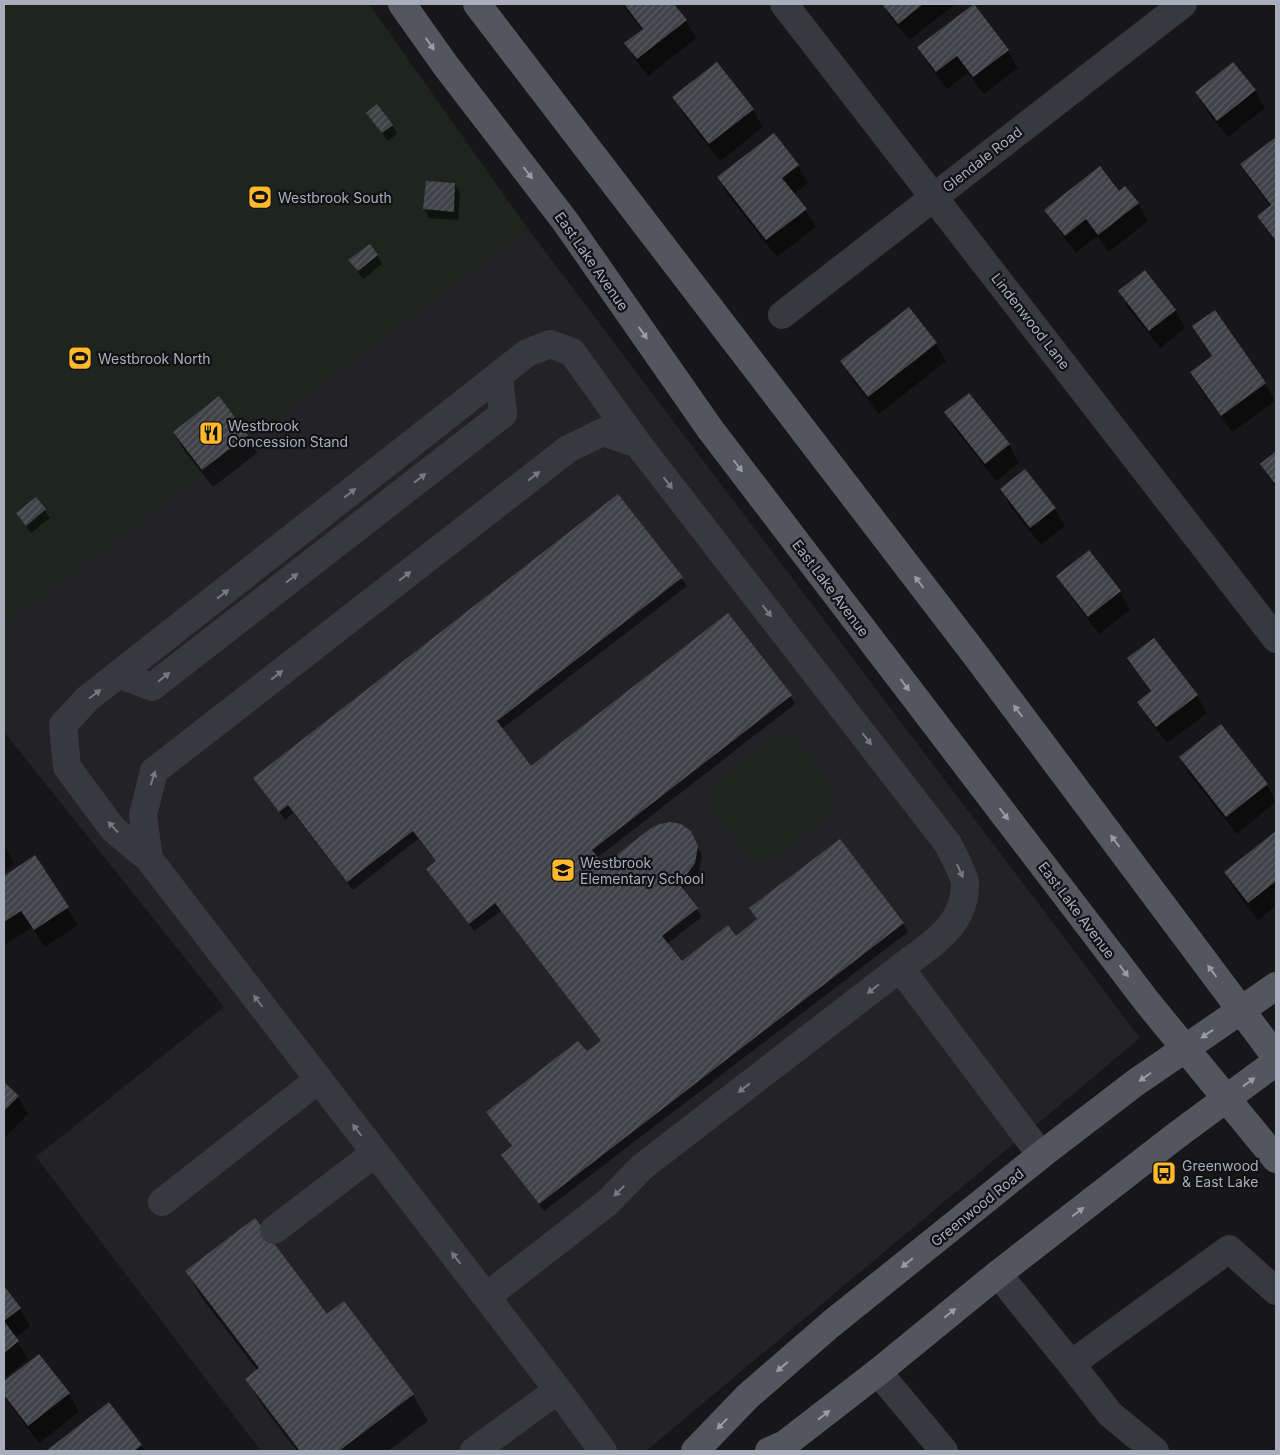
<svg xmlns="http://www.w3.org/2000/svg" width="1280" height="1455" font-family="Inter,sans-serif">
<style>
.built{fill:#232327}
.green{fill:#1d251e}
.shadow{fill:#0007}
.building{fill:url(#building-hatch)}
.lines{fill:none;stroke-linecap:round;stroke-linejoin:round}
.minor{stroke:#38393f;stroke-width:28}
.major{stroke:#53565e;stroke-width:28}
.oneway{fill:#979ca8}
.oneway2{fill:#767983}
.labels{text-anchor:middle;dominant-baseline:central;stroke-width:4.5;stroke-linejoin:round;paint-order:stroke}
.street-label{font-size:14px;fill:#a8aebb;stroke:#121215}
.poi-label{font-size:14px;fill:#a8aebb;stroke:#121215;text-anchor:start}
</style>
<defs>
<pattern id="building-hatch" width="6" height="6" patternUnits="userSpaceOnUse" patternTransform="scale(1.25)"><rect width="6" height="6" fill="#414247"/><path d="M-1 1l2-2M0 6l6-6M5 7l2-2" fill="none" stroke="#5a5b60"/></pattern>
</defs>
<rect width="100%" height="100%" fill="#17171a"/>
<!-- built -->
<path class="built" d="M528,229l612,809 -494,413h-385l-225,-294 188,-150 -220,-275v-107z"/>
<!-- green -->
<path class="green" d="M4,4h365l159,225 -524,396z
M776,735l21,2 39,57 -1,17 -65,51 -20,-2 -41,-55 1,-19z"/>
<!-- shadow -->
<path class="shadow" d="M622,4h51l13,17 10,17 -48,38 -12,-15 -10,-17 17,-13z
M883,4h73l-47,36 -18,-22z
M974,6l34,45 10,17 -34,26 -16,-21 -21,16 -18,-24 -10,-18z
M717,64l36,46 10,17 -43,34 -36,-46 -10,-18z
M1233,64l22,27 10,17 -37,29 -22,-27 -10,-18z
M367,113l25,12 5,9 -9,7z
M773,134l25,32 10,17 -14,11 11,16 11,17 -39,30 -49,-62 -10,-18z
M1276,138v106l-18,-28 13,-9 -19,-25 -10,-18z
M455,184l5,9 -2,27 -29,-2 -4,-9z
M1125,188l13,16 10,17 -39,31 -12,-16 -21,17 -20,-26 -10,-17 73,-18z
M377,255l5,9 -19,15 -13,-18z
M1119,292l56,18 10,18 -25,20 -31,-39z
M1214,312l51,72 10,17 -43,31 -31,-42 -10,-18 21,-15 -19,-30z
M936,344l10,17 -67,53 -28,-36 -10,-17z
M969,394l40,51 10,18 -23,18 -40,-51 -10,-17z
M174,433l73,2 10,18 -44,34 -29,-37z
M1276,452v36l-15,-24z
M1001,490l54,19 10,17 -24,19 -30,-38z
M618,496l69,90 -185,143 29,38 259,-72 5,9 -198,154 7,9 91,-26 7,14 -3,17 -8,10 -9,7 20,28 -35,27 14,19 55,-26 167,-14 5,9 -364,279 -41,-55 10,-8 -25,-36 99,-59 15,-11 -101,-131 -27,20 -41,-54 4,-15 -19,-23 -65,51 -60,-77 -8,7 -31,-42z
M36,499l14,19 -19,15 -14,-20z
M1089,552l31,40 10,18 -31,24 -31,-41 -10,-17z
M1154,639l43,57 10,17 -40,30 -18,-24 -10,-17 12,-10 -22,-34z
M1180,758l87,27 9,17 -39,32 -47,-59z
M1276,833v73l-18,14 -23,-30 -10,-17z
M4,845l10,18 -10,8z
M34,857l44,68 -33,22 -13,-20 -27,18 -1,-68z
M4,1083l14,14 10,17 -24,24z
M186,1271l141,44 17,-12 69,92 15,26 -40,30h-91l-35,-46 -15,-26 11,-8 -57,-74z
M4,1288l16,21 10,17 -15,12 13,21 -24,19z
M38,1355l31,39 10,18 -40,31 -35,-47v-13z
M141,1445l4,6h-97z"/>
<!-- building -->
<path class="building" d="M624,4h50l13,16 -50,39 -13,-16 19,-14z
M882,4h41l-25,20z
M974,4l35,46 -36,27 -16,-21 -21,16 -19,-25z
M717,62l37,47 -45,35 -37,-47z
M1233,62l23,28 -39,31 -22,-29z
M377,104l16,21 -11,8 -16,-20z
M774,133l25,32 -17,13 25,31 -41,31 -49,-63z
M1276,137v104l-19,-25 14,-11 -31,-41z
M1100,166l19,25 6,-5 14,17 -41,32 -12,-16 -21,17 -21,-26z
M426,181l29,2 -1,29 -31,-3z
M370,244l8,11 -20,16 -10,-11z
M1145,270l31,40 -27,21 -31,-40z
M909,307l28,36 -69,54 -28,-36z
M1215,310l51,73 -45,33 -31,-44 22,-16 -20,-30z
M969,393l41,51 -25,20 -41,-52z
M219,396l29,39 -46,35 -29,-38z
M1276,451v34l-16,-21z
M1025,469l31,39 -26,20 -30,-39z
M618,494l65,83 -186,144 34,45 197,-153 64,82 -200,155 12,15 47,-37 9,-4 10,-2 11,2 10,7 7,15 -3,17 -8,11 -10,7 21,27 -36,28 20,25 46,-36 8,11 21,-17 -8,-11 91,-69 64,84 -365,281 -38,-49 11,-9 -26,-34 92,-71 9,10 14,-10 -106,-138 -26,21 -43,-55 10,-8 -23,-30 -66,51 -59,-77 -9,7 -26,-34z
M36,497l10,12 -20,17 -10,-13z
M1089,550l32,41 -33,26 -32,-41z
M1154,638l44,57 -42,32 -19,-25 14,-11 -24,-33z
M1221,724l47,60 -42,33 -47,-60z
M1276,831v50l-28,22 -24,-31z
M35,855l34,52 -35,23 -13,-19 -17,11v-46z
M4,1082l15,14 -15,15z
M255,1218l72,96 17,-13 70,93 -75,57h-39l-55,-72 14,-11 -74,-97z
M4,1286l17,22 -17,13 15,20 -15,12z
M39,1354l31,39 -42,33 -24,-31v-14z
M109,1402l33,43 -8,6h-88z"/>
<g class="lines">
<!-- minor -->
<path class="minor" d="M784,4l492,635
M782,315l401,-311
M120,675l32,12 351,-273 -4,-39
M149,859l-6,-44 11,-44 414,-322 35,-17 35,12
M162,1202l156,-122
M274,1230l101,-77
M998,1274l73,90 39,50 45,37
M487,1296l120,-93 35,-36 258,-199 141,187
M1071,1364l158,-115 47,42
M878,1372l66,79
M474,1451l84,-61
M603,1451l-45,-61 -409,-531 -36,-30 -46,-62 -4,-42 24,-26 412,-324 28,-22 23,-9 22,8 66,92 310,400c4,9 16,30 17,39 1,43 -35,62 -65,85"/>
<!-- major -->
<path class="major" d="M402,4l44,62 119,155 145,208 438,574 128,156
M477,4l500,653 299,400
M695,1451l53,-55 83,-72 210,-169 94,-72 141,-97
M769,1451l16,-7 93,-72 120,-98 179,-139 99,-73"/>
</g>
<!-- one-way arrows -->
<defs><path id="oneway-solid" d="M-6-.8H1V-3.2L6.5 0L1 3.2V.8H-6Z" transform="scale(1.25)"/></defs>
<g class="oneway">
<use href="#oneway-solid" transform="translate(430 44) rotate(55)"/>
<use href="#oneway-solid" transform="translate(528 173) rotate(53)"/>
<use href="#oneway-solid" transform="translate(643 333) rotate(55)"/>
<use href="#oneway-solid" transform="translate(738 466) rotate(53)"/>
<use href="#oneway-solid" transform="translate(919 582) rotate(-127)"/>
<use href="#oneway-solid" transform="translate(905 685) rotate(53)"/>
<use href="#oneway-solid" transform="translate(1018 711) rotate(-127)"/>
<use href="#oneway-solid" transform="translate(1004 814) rotate(53)"/>
<use href="#oneway-solid" transform="translate(1115 841) rotate(-127)"/>
<use href="#oneway-solid" transform="translate(1124 971) rotate(53)"/>
<use href="#oneway-solid" transform="translate(1212 971) rotate(-126)"/>
<use href="#oneway-solid" transform="translate(1207 1034) rotate(146)"/>
<use href="#oneway-solid" transform="translate(1145 1077) rotate(145)"/>
<use href="#oneway-solid" transform="translate(1249 1082) rotate(-36)"/>
<use href="#oneway-solid" transform="translate(1078 1212) rotate(-37)"/>
<use href="#oneway-solid" transform="translate(907 1263) rotate(141)"/>
<use href="#oneway-solid" transform="translate(950 1313) rotate(-39)"/>
<use href="#oneway-solid" transform="translate(782 1367) rotate(139)"/>
<use href="#oneway-solid" transform="translate(824 1415) rotate(-38)"/>
<use href="#oneway-solid" transform="translate(722 1424) rotate(134)"/>
</g>
<g class="oneway2">
<use href="#oneway-solid" transform="translate(534 476) rotate(-38)"/>
<use href="#oneway-solid" transform="translate(420 478) rotate(-38)"/>
<use href="#oneway-solid" transform="translate(668 483) rotate(52)"/>
<use href="#oneway-solid" transform="translate(350 493) rotate(-38)"/>
<use href="#oneway-solid" transform="translate(405 576) rotate(-38)"/>
<use href="#oneway-solid" transform="translate(292 578) rotate(-38)"/>
<use href="#oneway-solid" transform="translate(223 594) rotate(-38)"/>
<use href="#oneway-solid" transform="translate(767 611) rotate(52)"/>
<use href="#oneway-solid" transform="translate(277 675) rotate(-38)"/>
<use href="#oneway-solid" transform="translate(164 677) rotate(-38)"/>
<use href="#oneway-solid" transform="translate(95 694) rotate(-37)"/>
<use href="#oneway-solid" transform="translate(867 739) rotate(52)"/>
<use href="#oneway-solid" transform="translate(153 778) rotate(-72)"/>
<use href="#oneway-solid" transform="translate(113 827) rotate(-133)"/>
<use href="#oneway-solid" transform="translate(960 871) rotate(66)"/>
<use href="#oneway-solid" transform="translate(873 989) rotate(142)"/>
<use href="#oneway-solid" transform="translate(258 1001) rotate(-127)"/>
<use href="#oneway-solid" transform="translate(744 1088) rotate(142)"/>
<use href="#oneway-solid" transform="translate(357 1130) rotate(-127)"/>
<use href="#oneway-solid" transform="translate(619 1191) rotate(135)"/>
<use href="#oneway-solid" transform="translate(456 1258) rotate(-128)"/>
</g>
<!-- icons -->
<defs>
<g id="stadium-square" transform="scale(1.25)"><rect x="-9" y="-9" width="18" height="18" rx="4" fill="#ffb92a" stroke="#121215"/><path d="M0-5a6.5 5 0 1 0 0 10a6.5 5 0 1 0 0-10ZM-3.5-1.8h7v3.6h-7Z" fill="#111"/></g>
<g id="restaurant-square" transform="scale(1.25)"><rect x="-9" y="-9" width="18" height="18" rx="4" fill="#ffb92a" stroke="#121215"/><path d="M-5-6h1v4h1v-4h1v4h1v-4h1v5L-1.5 .5V6h-2V.5L-5-1ZM5-6V6H3V1.5H1.5Q1.5-4 5-6Z" fill="#111"/></g>
<g id="school-square" transform="scale(1.25)"><rect x="-9" y="-9" width="18" height="18" rx="4" fill="#ffb92a" stroke="#121215"/><path d="M0-5L7-2L0 1L-7-2ZM-4 1L0 2.5L4 1V4Q0 6-4 4Z" fill="#111"/></g>
<g id="bus-square" transform="scale(1.25)"><rect x="-9" y="-9" width="18" height="18" rx="4" fill="#ffb92a" stroke="#121215"/><path d="M-5-6H5V4H4V6H2V4H-2V6H-4V4H-5ZM-3.5-4V0h7V-4ZM-3.5 1.2v1.5H-2V1.2ZM2 1.2v1.5H3.5V1.2Z" fill="#111"/></g>
</defs>
<g fill-rule="evenodd">
<use href="#stadium-square" x="260" y="197"/>
<use href="#stadium-square" x="80" y="358"/>
<use href="#restaurant-square" x="211" y="433"/>
<use href="#school-square" x="563" y="870"/>
<use href="#bus-square" x="1164" y="1173"/>
</g>
<g class="labels">
<!-- street labels -->
<g class="street-label">
<text transform="translate(982 159) rotate(-38)">Glendale Road</text>
<text transform="translate(592 261) rotate(55)">East Lake Avenue</text>
<text transform="translate(1031 321) rotate(52)">Lindenwood Lane</text>
<text transform="translate(831 588) rotate(53)">East Lake Avenue</text>
<text transform="translate(1077 910) rotate(53)">East Lake Avenue</text>
<text transform="translate(977 1207) rotate(-39)">Greenwood Road</text>
</g>
<!-- poi labels -->
<g class="poi-label">
<text x="278" y="197">Westbrook South</text>
<text x="98" y="358">Westbrook North</text>
<text x="228" y="425">Westbrook<tspan x="228" dy="16">Concession Stand</tspan></text>
<text x="580" y="862">Westbrook<tspan x="580" dy="16">Elementary School</tspan></text>
<text x="1182" y="1165">Greenwood<tspan x="1182" dy="16">&amp; East Lake</tspan></text>
</g>
</g>
<!-- border -->
<rect width="1280" height="1455" fill="none" stroke="#a8aebb" stroke-width="10"/>
</svg>
